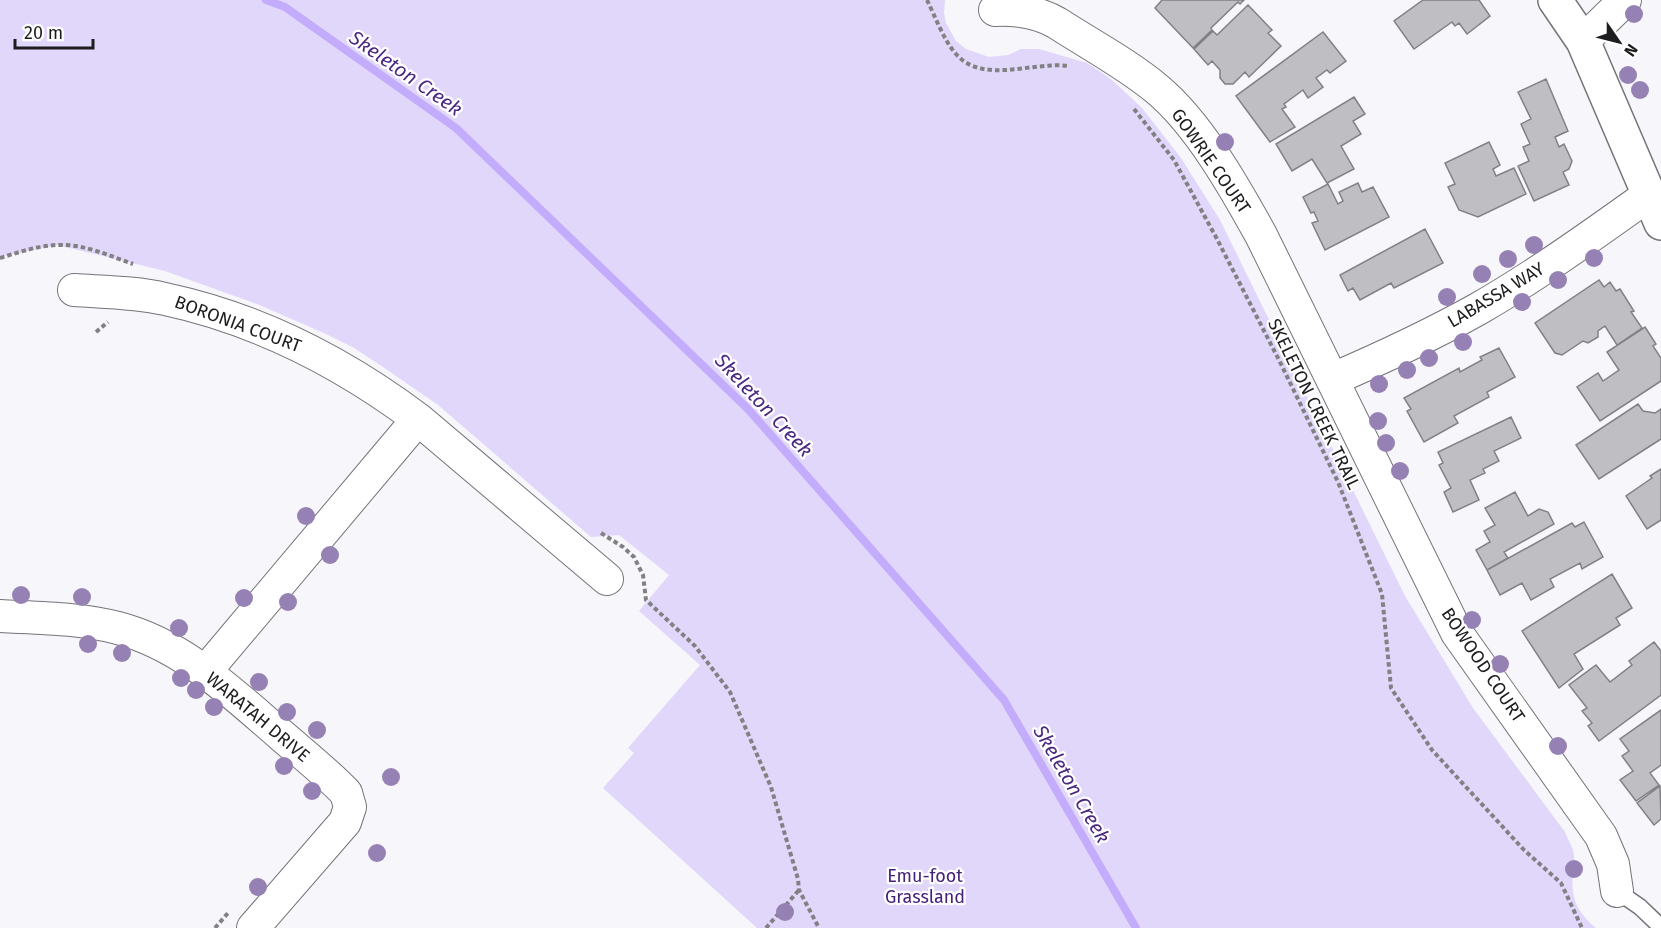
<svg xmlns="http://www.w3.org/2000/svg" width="1661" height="928" font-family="'Fira Sans',sans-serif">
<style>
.green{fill:#e1d7fb}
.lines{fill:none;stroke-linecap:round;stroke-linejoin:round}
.stream{stroke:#c3acfb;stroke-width:8}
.building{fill:#bfbec3;stroke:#818085;stroke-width:1.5}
.service-casing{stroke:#747378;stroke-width:18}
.minor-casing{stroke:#747378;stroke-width:34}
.tertiary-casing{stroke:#747378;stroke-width:36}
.path{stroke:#818083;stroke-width:4;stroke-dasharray:4.5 3;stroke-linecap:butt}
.service{stroke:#fff;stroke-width:15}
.minor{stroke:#fff;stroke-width:32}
.tertiary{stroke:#fff;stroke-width:33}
.tree{fill:#9681b4}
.labels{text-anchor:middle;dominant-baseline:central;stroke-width:4.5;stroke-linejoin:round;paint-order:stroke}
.street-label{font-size:18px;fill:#1d1c1e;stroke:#fff}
.park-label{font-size:18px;fill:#46217a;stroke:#fff}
.water-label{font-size:20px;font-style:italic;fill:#4b2881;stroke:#fff}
</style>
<rect width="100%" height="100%" fill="#f7f6fb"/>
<!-- green -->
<path class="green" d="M0,0h945l-1,13 2,10 10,18 10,8 23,8 19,-2 13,-6h18l48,14 24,16 31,29 39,50 39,62 185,376 68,112 92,124c2,6 6,12 8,18 2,8 1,16 0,24 -3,24 5,39 23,54h-839l-154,-140 31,-35 -6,-5 72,-83 -61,-54 30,-36 -50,-40 -28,2 -153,-132 -55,-38 -29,-19 -28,-14 -69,-30 -92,-33 -108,-26 -57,12z"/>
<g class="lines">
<!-- stream -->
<path class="stream" d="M266,0l19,7 171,121 292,281 256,291 132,228"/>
</g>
<!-- building -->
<path class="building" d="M1162,0h82l-4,4 -2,-2 -27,26 1,2 -19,18 -38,-40z
M1423,0h56l11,16 -23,18 -8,-11 -4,3 -3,-4 -38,27 -20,-28z
M1248,5l24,25 -4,3 13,13 -32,31 -4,-5 -12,12h-8l-5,-6v-8l-8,-9 -4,4 -14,-16 19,-18 4,4z
M1323,32l23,29 -16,12 -3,-3 -11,8 7,9 -15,11 -5,-8 -19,14 2,3 -4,2 13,18 -25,15 -34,-46z
M1546,79l22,52 -13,6 4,10 5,-3 8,17 -3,8 -6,3 6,13 -35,16 -16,-35 11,-5 -6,-14 7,-3 -9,-20 10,-5 -13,-27z
M1354,97l11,17 -12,7 8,13 -20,12 13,23 -27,14 -15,-24 -20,12 -16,-27z
M1489,142l11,23 -7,4 3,7 18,-8 12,26 -48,23 -19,-7 -11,-23 7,-3 -10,-21z
M1358,183l4,9 11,-5 16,30 -64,33 -13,-27 6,-2 -4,-9 -3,1 -8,-16 25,-13 10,20 5,-3 -4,-9z
M1425,229l18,34 -49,25 -3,-5 -31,17 -7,-12 -5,3 -8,-16z
M1599,280l5,7 6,-5 6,9 4,-2 14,22 -3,1 11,16 -25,17 -12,-19 -7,5v6l-10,6 -5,-2 -21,14 -7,-2 -20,-30z
M1645,327l11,17 -3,2 8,12v23l-61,40 -23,-34 21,-14 5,8 16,-11 -12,-18z
M1499,348l16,29 -28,15 2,5 -35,19 4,7 -34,19 -17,-31 4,-2 -7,-11 55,-30 1,4 22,-12 -2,-3z
M1638,404l5,7 12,2 6,-4v30l-62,40 -23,-34z
M1511,417l10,21 -27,13 5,10 -16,8 2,4 -15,7 9,20 -26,12 -9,-20 7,-4 -12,-23 4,-2 -5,-11z
M1661,469v51l-14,9 -21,-33 26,-18 -2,-2z
M1515,492l13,24 11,-7 9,3 6,12 -50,28 4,6 -21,12 -11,-20 14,-8 -6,-11 11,-6 -10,-17z
M1584,522l19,35 -21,12 -2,-6 -30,16 4,8 -23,13 -9,-17 -22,12 -13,-25 85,-47 3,4z
M1612,574l20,34 -16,10 4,7 -46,29 9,15 -24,19 -37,-57z
M1654,642l7,9v44l-62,46 -11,-15 4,-3 -10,-12 5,-3 -18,-23 27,-20 14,17 22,-17 -3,-4z
M1661,710v55l-11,8 9,12 -23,16 -16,-21 13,-9 -11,-15 7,-5 -9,-12z
M1660,786l1,33 -7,6 -17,-22z"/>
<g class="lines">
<!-- service casing -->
<g class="service-casing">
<path id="service" d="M1617,891l23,16 21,20"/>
</g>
<!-- minor casing -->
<g class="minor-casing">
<path id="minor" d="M995,10c21,-1 43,2 62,13 34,22 70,41 100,66 42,35 78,99 104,146l196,398 144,203 12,28 4,27
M1583,41l42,-41
M74,290c30,2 61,2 91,9 93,20 177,63 253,120l189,160
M1333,379c49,-21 98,-44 145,-70 59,-34 116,-75 172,-115
M0,616c39,2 80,2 118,12 65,17 114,65 163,107 22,19 45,37 65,58l4,14 -5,15 -92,106
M205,672l213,-253"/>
</g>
<!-- tertiary casing -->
<g class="tertiary-casing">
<path id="tertiary" d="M1555,0l28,41 78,182"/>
</g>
<!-- path -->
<path class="path" d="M927,0c8,16 17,41 29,54 27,31 77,7 113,12
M1134,109l40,51 43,79 64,125 57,118 44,112 9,94 41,62 92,100 37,33 21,45
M0,258c20,-6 39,-13 60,-13 24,-1 50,11 73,19
M96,332l12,-10
M601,533l22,14 11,10 9,18 3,25 49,46 35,46 41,95 27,92 1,11 20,38
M215,928l13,-15
M766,928l33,-38"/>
<!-- service -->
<use href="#service" class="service"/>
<!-- minor -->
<use href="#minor" class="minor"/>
<!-- tertiary -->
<use href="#tertiary" class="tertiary"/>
</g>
<!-- trees -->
<g class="tree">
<circle cx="1634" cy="14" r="9"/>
<circle cx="1628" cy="75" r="9"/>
<circle cx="1640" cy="90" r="9"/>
<circle cx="1225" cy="142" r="9"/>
<circle cx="1534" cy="245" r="9"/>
<circle cx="1594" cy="258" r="9"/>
<circle cx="1508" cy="259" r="9"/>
<circle cx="1482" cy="274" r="9"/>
<circle cx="1558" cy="280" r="9"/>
<circle cx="1447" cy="297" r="9"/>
<circle cx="1522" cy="302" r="9"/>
<circle cx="1463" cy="342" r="9"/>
<circle cx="1429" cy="358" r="9"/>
<circle cx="1407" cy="370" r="9"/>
<circle cx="1379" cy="384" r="9"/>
<circle cx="1378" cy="421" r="9"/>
<circle cx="1386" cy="443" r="9"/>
<circle cx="1400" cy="471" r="9"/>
<circle cx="306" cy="516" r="9"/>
<circle cx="330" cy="555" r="9"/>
<circle cx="21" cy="595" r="9"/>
<circle cx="82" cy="597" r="9"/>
<circle cx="244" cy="598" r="9"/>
<circle cx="288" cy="602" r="9"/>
<circle cx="1472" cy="620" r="9"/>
<circle cx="179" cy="628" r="9"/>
<circle cx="88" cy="644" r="9"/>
<circle cx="122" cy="653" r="9"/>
<circle cx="1500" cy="664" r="9"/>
<circle cx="181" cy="678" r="9"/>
<circle cx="259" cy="682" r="9"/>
<circle cx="196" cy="690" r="9"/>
<circle cx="214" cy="707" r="9"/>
<circle cx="287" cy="712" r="9"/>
<circle cx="317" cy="730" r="9"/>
<circle cx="1558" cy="746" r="9"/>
<circle cx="284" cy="766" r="9"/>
<circle cx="391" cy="777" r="9"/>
<circle cx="312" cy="791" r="9"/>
<circle cx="377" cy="853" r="9"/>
<circle cx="1574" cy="869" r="9"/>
<circle cx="258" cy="887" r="9"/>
<circle cx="785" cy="912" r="9"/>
</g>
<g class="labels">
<!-- street labels -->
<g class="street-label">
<text transform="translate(1211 161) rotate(55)">GOWRIE COURT</text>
<text transform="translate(1496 295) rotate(-31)">LABASSA WAY</text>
<text transform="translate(238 324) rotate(20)">BORONIA COURT</text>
<text transform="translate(1314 404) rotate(64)">SKELETON CREEK TRAIL</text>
<text transform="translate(1483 665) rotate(56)">BOWOOD COURT</text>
<text transform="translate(258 717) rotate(40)">WARATAH DRIVE</text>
</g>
<!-- park labels -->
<g class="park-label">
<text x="925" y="876">Emu-foot<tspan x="925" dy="21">Grassland</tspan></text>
</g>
<!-- water labels -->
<g class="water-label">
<text transform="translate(406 73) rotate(35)">Skeleton Creek</text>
<text transform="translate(764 405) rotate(47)">Skeleton Creek</text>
<text transform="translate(1072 784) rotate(60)">Skeleton Creek</text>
</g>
</g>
<!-- north arrow -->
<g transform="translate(1619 42) rotate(125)" stroke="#ffffff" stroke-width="4.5" paint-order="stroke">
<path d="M0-4.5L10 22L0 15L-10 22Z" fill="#1d1c1e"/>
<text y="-9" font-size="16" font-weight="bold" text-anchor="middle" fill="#1d1c1e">N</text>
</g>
<!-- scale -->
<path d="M15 39v9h78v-9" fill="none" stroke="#1d1c1e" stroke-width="3"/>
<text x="24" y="39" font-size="18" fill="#1d1c1e" stroke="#ffffff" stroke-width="4.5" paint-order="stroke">20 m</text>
</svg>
